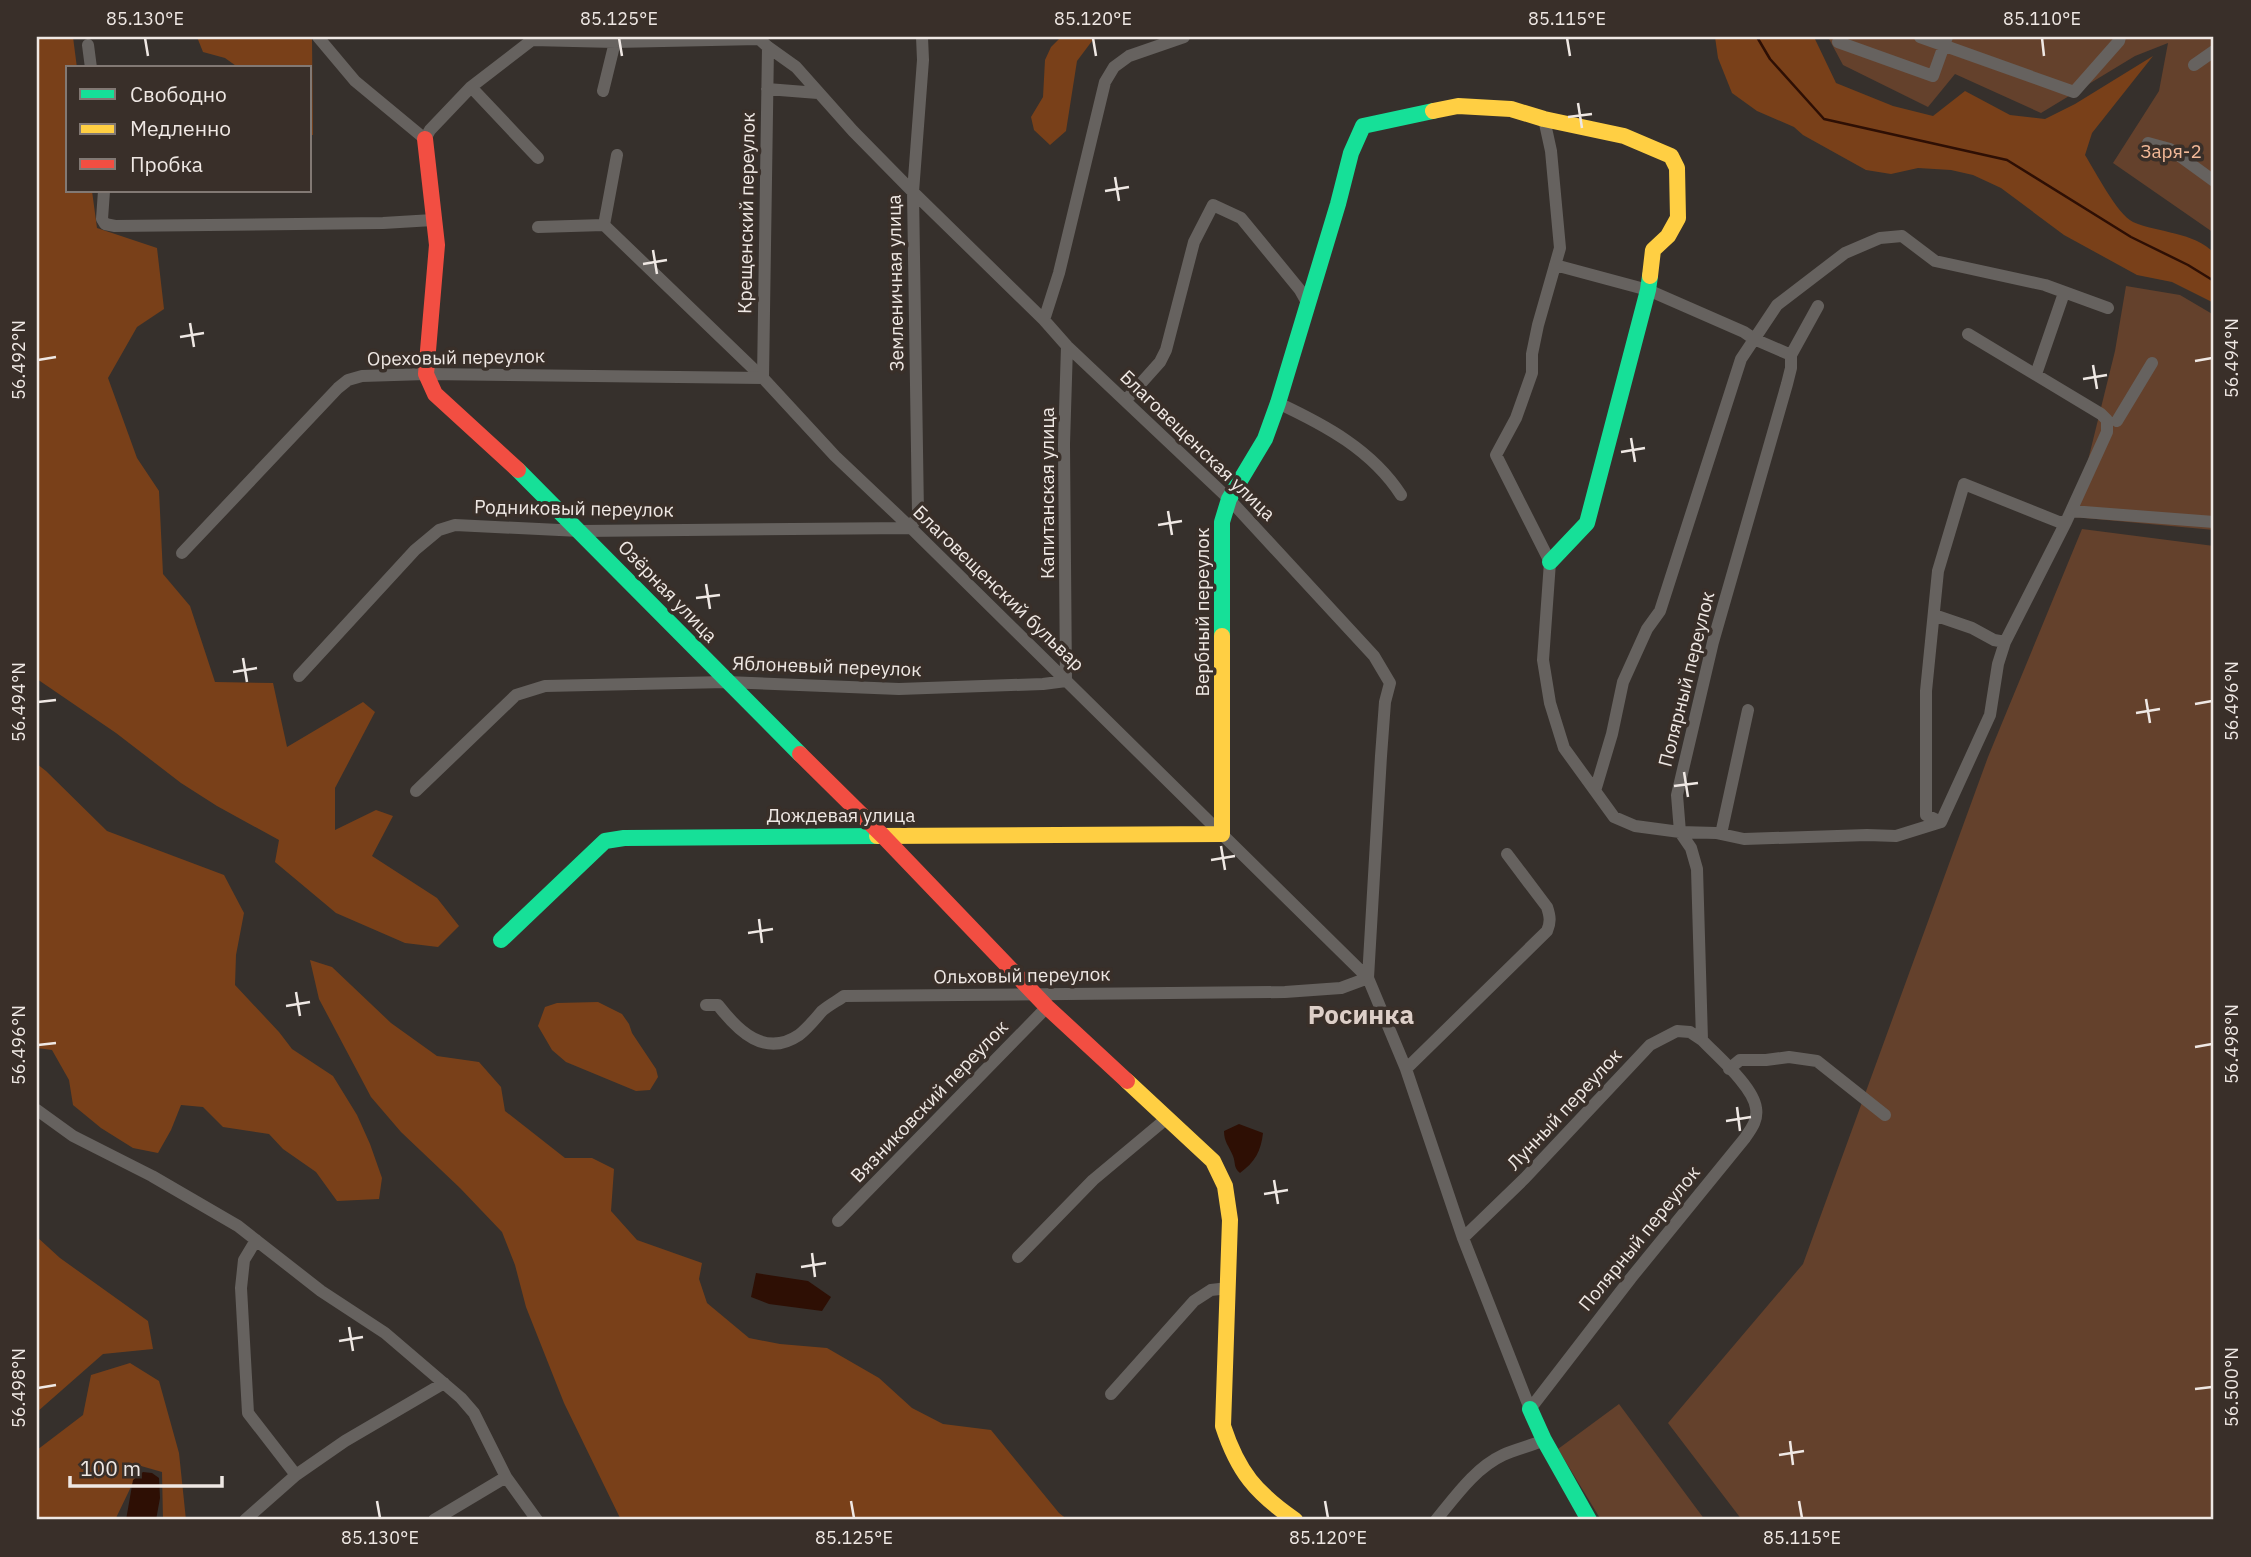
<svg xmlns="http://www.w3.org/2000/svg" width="2251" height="1557" font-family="'IBM Plex Sans',sans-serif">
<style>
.green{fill:#64412c}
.forest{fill:#794019}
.water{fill:#2e0f04}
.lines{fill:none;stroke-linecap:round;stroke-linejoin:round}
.stream{stroke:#2e0f04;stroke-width:2.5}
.street{stroke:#66625f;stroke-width:12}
.fast{stroke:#16e098;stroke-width:16}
.slow{stroke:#ffcf43;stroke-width:16}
.jam{stroke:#f24e42;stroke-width:16}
.ticks{fill:none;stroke:#efe8e4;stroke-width:2.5}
.labels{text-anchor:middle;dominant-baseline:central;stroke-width:7;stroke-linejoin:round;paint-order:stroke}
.park-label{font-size:19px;fill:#f3b998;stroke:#392f29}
.street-label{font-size:19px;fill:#efe8e4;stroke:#392f29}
.district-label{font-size:26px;font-weight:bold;fill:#ddcfc8;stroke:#392f29}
.neatline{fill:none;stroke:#efe8e4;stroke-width:2.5}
.ticks-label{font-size:18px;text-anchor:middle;fill:#efe8e4}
</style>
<rect width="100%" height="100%" fill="#36302c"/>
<!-- green -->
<path class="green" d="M1828,37h386v196l-101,-70 46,-72 9,-48 -33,13 -94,57 -86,-39 -27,33 -85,-42z
M2126,286l54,9 34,20v215l-140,-13 41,-166z
M2082,529l132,17v974h-472l-74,-97 135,-159 185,-507z
M1619,1404l86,116h-104l-43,-71z"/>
<!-- forest -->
<path class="forest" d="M37,37h36l4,31h-9v123h24l5,37 60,20 7,61 -27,18 -29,51 29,80 22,33 4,83 27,32 25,76 58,1 14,64 76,-45 12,10 -40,76v42l41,-20 17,6 -21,40 65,42 22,28 -21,21 -33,-4 -69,-30 -61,-51 4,-22 -62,-34 -36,-23 -65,-50 -79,-54z
M197,37h113l2,2 1,96h-3v-67h-71l-14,-10 -22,-6z
M1061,37h34l-18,24 -11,70 -16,14 -16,-15 -3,-13 12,-20 2,-37 6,-13z
M1715,37h99l22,46 57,23 40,10 32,-25 45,24 35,4 30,-15 78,-48 -61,77 -7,22c10,16 32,59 48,67 26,11 61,10 81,31v50l-42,-21 -35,-7 -73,-40 -63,-47 -28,-13 -22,-5 -33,-2 -27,6 -25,-4 -63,-35 -9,-8 -37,-16 -25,-18 -14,-35z
M37,764l9,7 61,60 117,44 20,38 -8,42 -1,30 44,47 13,17 41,27 24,39 13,29 12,34 -3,21 -42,2 -21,-29 -33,-23 -14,-15 -46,-7 -20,-20 -22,-2 -10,25 -13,23 -25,-5 -32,-20 -28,-23 -4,-25 -17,-30 -15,-2z
M310,960l22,7 59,56 46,33 42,6 22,25 4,24 60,47h27l22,11 -3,42 26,29 65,23 -3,16 8,24 42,35 31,6 47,4 52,30 33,30 31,16 48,6 68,83 9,7h-447l-57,-117 -38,-96 -11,-42 -13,-33 -42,-44 -59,-56 -30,-35 -52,-98z
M598,1002l24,12 7,10 3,9 24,36 2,8 -8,13 -14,1 -70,-29 -14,-12 -14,-24 7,-19 12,-4z
M37,1237l23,21 88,63 5,28 -50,5 -66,58z
M130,1363l29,18 20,72 7,67h-23l-1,-48 -21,-6 -26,54h-78v-70l46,-35 8,-40z"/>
<!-- water -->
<path class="water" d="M1239,1124l24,9c-2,18 -8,29 -23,40 -7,-6 -4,-9 -7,-17 -4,-10 -9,-14 -9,-25z
M756,1273l52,8 23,16 -9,14 -53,-7 -18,-7z
M143,1472l9,1 7,5 1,20 -4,22h-30l7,-40z"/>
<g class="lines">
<!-- stream -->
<path class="stream" d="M1757,37l13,22 54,60 183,41 124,77 57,28 26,16"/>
<!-- street -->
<path class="street" d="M318,37l37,44 70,58 5,-9 41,-43 61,-47 83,2 144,-3
M757,37l11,10 28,20 57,64 60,61 131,128 23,26 162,153 145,157 16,27 -5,19 -4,54 -13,222
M1920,37l154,55 45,-51 1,-4
M1838,42l95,34 14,-39
M88,45l3,23
M2194,65l20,-14
M471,87l67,71
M767,89l51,4
M603,91l12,-49
M1544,119l7,32 9,97 -22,77 -6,29v19l-16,45 -20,37 54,107 -7,98 7,43 14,45 50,69 21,9 45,6 36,1 28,6 123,-4 29,1 45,-14 49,-107 8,-51 7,-22 61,-120 41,-90v-12l-6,-6 -133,-80
M2148,143l22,6 44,32
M104,191l-2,28 3,5 10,2 268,-3 50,-3
M604,225l159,153 72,78 76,72 457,450 38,91 57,169 67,171
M604,225l13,-70
M538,227l66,-2
M1044,320l15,-47 46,-191 9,-15 15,-11 55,-19
M1791,355l27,-49
M2036,374l28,-81
M1126,400l34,-38 6,-12 28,-108 19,-37 28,13 59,72 9,16
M1278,403c47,22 94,47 123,92
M2117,421l35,-58
M2071,511l143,11
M182,553l156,-165 10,-8 14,-4 64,-2 337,4 5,-331
M1934,615l38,13 22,12 11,2
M299,676l116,-126 24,-20 16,-5 125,6 331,-3 7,-14 -5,-322 10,-132 -1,-23
M416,791l100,-96 29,-9 181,-4 173,7 144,-5 23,-3 -2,-237 3,-98
M1595,791l17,-57 11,-52 24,-53 13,-18 81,-252 36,-54 68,-52 35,-15 22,-2 33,25 110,24 63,23
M1941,822l-15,-7v-124l12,-120 26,-87 95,38h7
M1721,834l27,-124
M706,1005h12c20,26 47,53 81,30 9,-7 16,-16 23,-24 7,-6 15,-10 22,-15l441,-4 56,-4 27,-10
M1406,1069l141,-138c4,-9 3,-15 0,-24l-40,-53
M1729,1069l11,-9h26l23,-3 28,4 68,54
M37,1110l36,26 79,40 86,50 83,65 64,42 76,65 13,15 32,64 31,43
M838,1221l209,-214
M1463,1238l62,-60 125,-133 27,-14 13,1 12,8
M256,1240l-12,20 -3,28 7,125 48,62
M1018,1257l75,-77 73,-61
M1111,1394l83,-93 17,-11 17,-2
M1530,1409l101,-131 114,-140c7,-10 13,-18 11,-30 -3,-22 -39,-52 -54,-68l-5,-171 -6,-21 -11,-16 -3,-37 36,-153 74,-258 4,-16v-13l-37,-16 -10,-7 -96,-42 -93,-25
M245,1520l51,-45 49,-34 99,-58
M434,1520l72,-43
M1436,1520c19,-23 39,-52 67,-65 13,-6 28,-9 41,-15"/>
<!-- fast -->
<path class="fast" d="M518,470l282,284
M1550,562l37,-39 61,-233 2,-14
M1222,636v-114l7,-23 36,-60 13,-36 60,-199 13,-51 12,-27 70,-15
M501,940l104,-99 19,-3 253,-2
M1530,1409l14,31 45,80"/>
<!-- slow -->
<path class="slow" d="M1433,111l25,-5 53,3 33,10 80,17 47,20 6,12 1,50 -10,18 -15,14 -3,26
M877,836l345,-2v-198
M1127,1081l86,80 12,25 5,34 -7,206c15,46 33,67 72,94"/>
<!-- jam -->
<path class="jam" d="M425,139l12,106 -11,129 9,20 83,76
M800,754l83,82 164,171 80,74"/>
</g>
<!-- ticks -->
<path class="ticks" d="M145,38l3,18M619,38l3,18M1093,38l3,18M1567,38l3,18M2042,38l2,18M1578,103l4,25M1568,117l24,-3M1115,177l4,24M1105,191l24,-4M653,250l4,24M643,264l24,-4M190,323l4,24M180,337l24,-4M38,360l18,-3M2195,361l17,-3M2093,365l4,24M2083,379l24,-4M1631,438l4,24M1621,452l24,-4M1168,511l4,24M1158,525l24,-4M706,584l4,25M696,598l24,-3M243,658l4,24M233,672l24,-4M2146,699l4,24M38,702l18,-2M2195,704l17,-3M2136,713l24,-4M1684,772l4,25M1674,786l24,-3M1221,846l4,24M1211,860l24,-4M759,919l3,24M748,933l25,-4M296,992l4,24M286,1006l24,-4M38,1045l18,-2M2195,1047l17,-3M1737,1107l3,24M1726,1121l25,-4M1274,1180l4,24M1264,1194l24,-4M812,1253l3,24M801,1267l25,-4M349,1327l4,24M339,1341l24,-4M38,1388l18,-3M2195,1389l17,-2M1790,1441l3,24M1779,1455l25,-4M377,1501l3,17M851,1501l3,17M1325,1501l3,17M1799,1501l3,17"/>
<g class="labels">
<!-- park labels -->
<g class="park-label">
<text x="2171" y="151">Заря-2</text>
</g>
<!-- street labels -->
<g class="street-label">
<text transform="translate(746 213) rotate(-89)">Крещенский переулок</text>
<text transform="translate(895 283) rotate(-91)">Земленичная улица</text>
<text transform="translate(456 357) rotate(-1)">Ореховый переулок</text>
<text transform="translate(1198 445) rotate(44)">Благовещенская улица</text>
<text transform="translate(1047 493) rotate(-90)">Капитанская улица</text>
<text transform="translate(574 508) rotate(1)">Родниковый переулок</text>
<text transform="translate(999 588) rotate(44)">Благовещенский бульвар</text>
<text transform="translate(668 591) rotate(46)">Озёрная улица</text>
<text transform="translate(1202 612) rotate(-90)">Вербный переулок</text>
<text transform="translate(827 666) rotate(2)">Яблоневый переулок</text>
<text transform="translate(1686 679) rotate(-76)">Полярный переулок</text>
<text x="841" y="815">Дождевая улица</text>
<text transform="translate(1022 975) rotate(-1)">Ольховый переулок</text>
<text transform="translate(929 1101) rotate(-46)">Вязниковский переулок</text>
<text transform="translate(1564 1109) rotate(-47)">Лунный переулок</text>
<text transform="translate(1639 1238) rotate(-51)">Полярный переулок</text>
</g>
<!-- district labels -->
<g class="district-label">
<text x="1361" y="1014">Росинка</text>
</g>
</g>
<!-- border -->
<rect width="2251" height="1557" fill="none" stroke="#392f29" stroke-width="77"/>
<!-- legend -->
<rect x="66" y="66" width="245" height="126" fill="#392f29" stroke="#827974" stroke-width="2"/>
<rect x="80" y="89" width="35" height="10" fill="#16e098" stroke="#827974" stroke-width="2"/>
<text x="130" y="102" font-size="21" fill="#efe8e4">Свободно</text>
<rect x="80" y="124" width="35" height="10" fill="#ffcf43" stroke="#827974" stroke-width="2"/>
<text x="130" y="136" font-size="21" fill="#efe8e4">Медленно</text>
<rect x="80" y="159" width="35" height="10" fill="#f24e42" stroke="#827974" stroke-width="2"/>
<text x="130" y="172" font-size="21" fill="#efe8e4">Пробка</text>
<!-- scale -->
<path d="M70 1476v10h152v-10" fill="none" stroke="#efe8e4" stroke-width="3.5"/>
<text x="80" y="1476" font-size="21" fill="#efe8e4" stroke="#392f29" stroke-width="5" paint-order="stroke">100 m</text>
<rect x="38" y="38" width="2174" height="1480" class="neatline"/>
<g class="ticks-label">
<text x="145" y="25">85.130°E</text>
<text x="619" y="25">85.125°E</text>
<text x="1093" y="25">85.120°E</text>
<text x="1567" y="25">85.115°E</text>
<text x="2042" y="25">85.110°E</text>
<text transform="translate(2232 358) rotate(-90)" y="6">56.494°N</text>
<text transform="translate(19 360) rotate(-90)" y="6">56.492°N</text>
<text transform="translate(2232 701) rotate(-90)" y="6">56.496°N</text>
<text transform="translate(19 702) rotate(-90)" y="6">56.494°N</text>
<text transform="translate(2232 1044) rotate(-90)" y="6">56.498°N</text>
<text transform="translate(19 1045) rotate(-90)" y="6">56.496°N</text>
<text transform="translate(2232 1387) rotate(-90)" y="6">56.500°N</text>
<text transform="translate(19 1388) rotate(-90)" y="6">56.498°N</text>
<text x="380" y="1544">85.130°E</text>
<text x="854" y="1544">85.125°E</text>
<text x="1328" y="1544">85.120°E</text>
<text x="1802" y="1544">85.115°E</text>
</g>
</svg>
